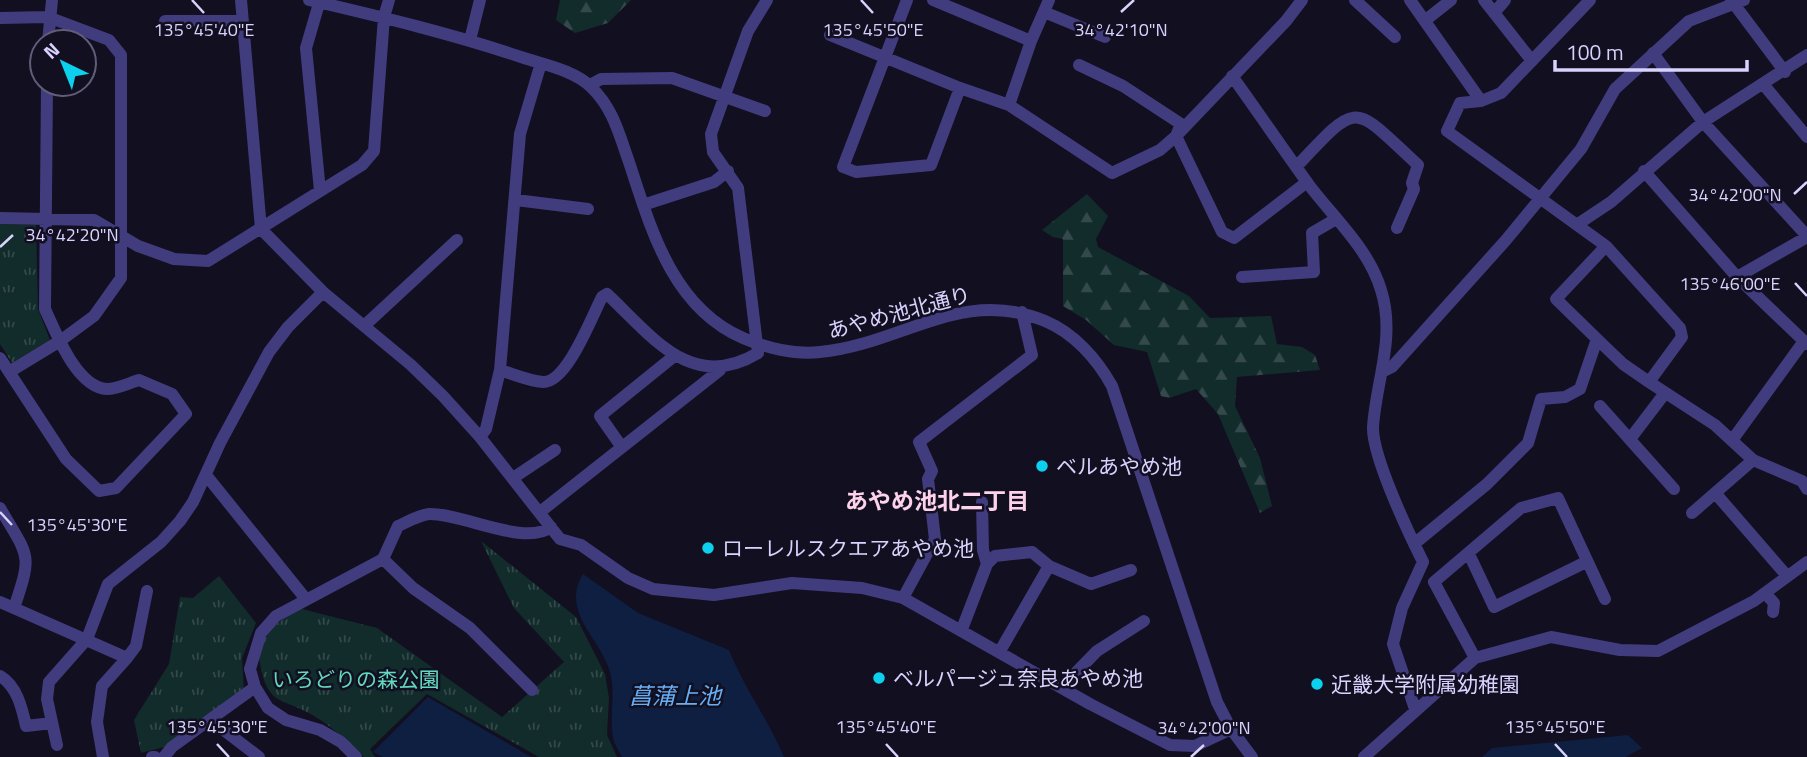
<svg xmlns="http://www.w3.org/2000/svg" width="1807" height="757" font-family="'Titillium Web','Noto Sans JP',sans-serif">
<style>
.forest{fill:url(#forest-firs)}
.park{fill:url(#park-tufts)}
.water{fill:#0e1f41}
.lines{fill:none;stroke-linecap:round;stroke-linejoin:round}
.minor{stroke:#413c7e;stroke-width:12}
.ticks{fill:none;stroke:#d8d2fd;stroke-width:2.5}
.poi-dot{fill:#0dd0ed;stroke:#120f21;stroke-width:2.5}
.labels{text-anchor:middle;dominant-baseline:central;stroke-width:5;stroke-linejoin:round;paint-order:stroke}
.street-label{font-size:21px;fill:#d8d2fd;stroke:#120f21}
.poi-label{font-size:21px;fill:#d8d2fd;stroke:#120f21;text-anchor:start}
.park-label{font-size:21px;fill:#62d8be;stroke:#120f21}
.neighbourhood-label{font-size:23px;font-weight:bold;fill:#fdd3ec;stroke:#120f21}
.water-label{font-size:23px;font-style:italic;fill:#65aff7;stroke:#120f21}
.ticks-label{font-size:18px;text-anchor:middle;fill:#d8d2fd;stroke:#120f21;stroke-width:5;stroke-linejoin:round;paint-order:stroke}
</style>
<defs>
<pattern id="forest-firs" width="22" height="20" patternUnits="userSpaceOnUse" patternTransform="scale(1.75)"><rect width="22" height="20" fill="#122b2b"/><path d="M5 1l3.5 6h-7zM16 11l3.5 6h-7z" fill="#34494b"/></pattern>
<pattern id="park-tufts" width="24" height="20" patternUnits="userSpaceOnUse" patternTransform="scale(1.75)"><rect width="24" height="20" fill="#122b2b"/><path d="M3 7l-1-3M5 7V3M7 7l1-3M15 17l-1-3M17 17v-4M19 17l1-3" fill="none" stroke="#34494b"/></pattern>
</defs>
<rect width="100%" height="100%" fill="#120f21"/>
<!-- forest -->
<path class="forest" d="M560,0h71l-23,23 -33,10 -19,-13z
M1087,194l21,22 -12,23 2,8 91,49 21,22 61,-2 6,28 25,3 13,8 5,15 -83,7 -2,29 25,52 12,48 -12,7 -42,-99 -22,-25 -27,9 -8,-2 -14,-44 -33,-7 -28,-25 -23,-14v-67l-10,-2 -11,-7z"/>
<!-- park -->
<path class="park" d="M0,224l36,1 2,84 12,31 -38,23 -12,-19z
M481,541l95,76 29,57 4,24 -2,37 10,22h-78l-112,-63 -57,55 5,8h-11c-14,-12 -27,-26 -42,-36 -40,-28 -56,-7 -64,-71l15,-23 25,-19 79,20 125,89 62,-55 -50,-54z
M219,576l37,47 -14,35 2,33 -76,55 -27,7 -7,-33 35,-56 11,-67 13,1z"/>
<!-- water -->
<path class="water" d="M583,574l55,39 91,37c15,38 39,69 55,107h-162c-3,-6 -8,-13 -9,-20 -4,-21 3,-43 -3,-65 -10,-35 -50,-60 -27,-98z
M428,697l103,60h-148l-10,-5z
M1628,735l14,13 -16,9h-144l10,-9z"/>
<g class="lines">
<!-- minor -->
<path class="minor" d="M241,0l20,229 62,63 88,73 32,31 37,41 80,102 21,6 47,33 25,11 61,6 78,-12 70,5 41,10 187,106 80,41 25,1 36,-17
M309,0c73,17 144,34 215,58 22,7 51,13 67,29 22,21 28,47 38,75 22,67 43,145 114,176 23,10 52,17 77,14 80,-7 142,-66 225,-31 29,12 52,38 67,65l105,316 14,27 21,28
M933,0l98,41
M1355,0l40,37
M1410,0l71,101
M1484,0l48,61
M1590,0l-89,93 -20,8 -21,2 -13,28 159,115 74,82 2,9 -33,45 66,43 38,35 49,21 5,8
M1731,0l54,72
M1044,12l61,25
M1494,13l11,-13
M0,18l48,-1 61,23 12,15v223l-27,38 -34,25 -51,31
M1427,19l24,-19
M165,21h76
M830,35l130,53 -29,77 -75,7 -13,-5 64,-167
M470,40l10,-40
M48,42l4,-42
M1653,53l50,69 104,114
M1079,65l44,21 58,38 -5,12 46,96 12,6 73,-56
M1232,76c26,36 51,73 77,109 25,33 60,64 72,105 15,47 -5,91 -8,137 -1,29 36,107 50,135l-21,46 -9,36 22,65
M1763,84l44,53
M590,85l11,-6 71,-1 93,33
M960,88l49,17 103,68 48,-23 16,-14 110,-115 16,-21
M1009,105l22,-64 18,-41
M1297,166c63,-67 55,-62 121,-1l-6,18 2,6 -17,39
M1644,171l93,106 70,67
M320,191l-14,-143 14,-48
M516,200l72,9
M643,205l71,-23 14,-11
M0,218l94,2 44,26 36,13 34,2 154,-96 12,-14 10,-134 5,-17
M1578,224l33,-22 92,-80 104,-67
M1242,277l72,-5 -2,-39 24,-14
M1737,277l70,-40
M364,326l93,-86
M1597,339l-41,-40 50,-53
M0,358l66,101 33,32 17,-3 70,-74 -14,-20 -33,-14c-10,3 -22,9 -32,9 -30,-1 -51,-56 -62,-80l2,-225
M500,370c13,4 29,11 43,12 24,1 49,-66 59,-85l5,-3c45,42 84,99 151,59l-20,-165 -25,-36 -2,-18 37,-103 19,-31
M1382,372l10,-5 114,-127 75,-91 34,-60 74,-68 55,-21
M1600,406l74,83
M480,437l6,-8 14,-59 20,-236 21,-71
M1630,439l35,-46
M1733,439l71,-98
M621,446l-21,-30 73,-59
M206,475l99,123
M513,478l42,-28
M1716,494l71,82
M0,508c29,50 33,44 14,100
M540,512l180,-142
M1692,513l61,-53
M1414,544l73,-60 41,-41 13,-44 24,-2 15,-8 17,-50 26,25 26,18
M1469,554l25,53 92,-45
M383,559l30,29 57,40 62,62
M987,564l8,-8 37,-4 17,14 42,18 40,-14
M1765,593l9,10 -1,9
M903,598l32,-59 -7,-60 4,-8 -13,-29 113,-87 -10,-43
M0,602l127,56 -25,28 -5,36 6,35
M962,629l25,-65 -4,-14 -1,-48
M1000,651l49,-85
M127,658l9,-12 11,-55
M1475,658l-41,-76 87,-74 37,-10 47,101
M0,676c17,10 22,32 26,50l26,-3
M1062,687l35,-36 47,-30
M212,721l47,36
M57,745l-10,-46 2,-17 38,-43 21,-55 53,-42 19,-21 13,-19 27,-59 49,-91 19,-25 35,-35
M152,757h3
M164,757l8,-10 83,-60
M356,757l-15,-15 -21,-12 -34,-10 -18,-12 -13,-21 -5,-18 11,-36 15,-17 107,-57 15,-33c9,-4 21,-11 31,-12 33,-1 96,33 122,13
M1364,757l111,-99 76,-21 69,13 38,1 96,-50 53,-39"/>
</g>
<!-- ticks -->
<path class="ticks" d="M192,0l12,13M861,0l12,13M1121,12l13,-12M1794,194l13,-12M0,247l13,-12M1795,283l12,13M0,512l12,13M217,744l12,13M886,744l12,13M1555,744l12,13M1191,757l13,-12"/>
<!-- markers -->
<g class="poi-dot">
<circle cx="1042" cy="466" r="7"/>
<circle cx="708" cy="548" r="7"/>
<circle cx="879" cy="678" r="7"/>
<circle cx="1317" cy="684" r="7"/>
</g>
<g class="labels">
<!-- street labels -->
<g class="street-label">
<text transform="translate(899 312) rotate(-15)">あやめ池北通り</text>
</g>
<!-- poi labels -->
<g class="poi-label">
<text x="1056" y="466">ベルあやめ池</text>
<text x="722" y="548">ローレルスクエアあやめ池</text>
<text x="893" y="678">ベルパージュ奈良あやめ池</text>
<text x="1331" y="684">近畿大学附属幼稚園</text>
</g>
<!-- park labels -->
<g class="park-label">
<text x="356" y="679">いろどりの森公園</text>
</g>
<!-- neighbourhood labels -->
<g class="neighbourhood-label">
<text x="937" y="500">あやめ池北二丁目</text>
</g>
<!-- water labels -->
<g class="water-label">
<text x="675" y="695">菖蒲上池</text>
</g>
</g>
<g class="ticks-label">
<text x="1121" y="36">34°42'10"N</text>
<text x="204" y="36">135°45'40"E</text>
<text x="873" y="36">135°45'50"E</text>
<text x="1735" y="201">34°42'00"N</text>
<text x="72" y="241">34°42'20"N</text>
<text x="1730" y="290">135°46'00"E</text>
<text x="77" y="531">135°45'30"E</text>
<text x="217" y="733">135°45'30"E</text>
<text x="886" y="733">135°45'40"E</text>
<text x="1555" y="733">135°45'50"E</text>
<text x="1204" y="734">34°42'00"N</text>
</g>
<!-- north arrow -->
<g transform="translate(63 63) rotate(317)"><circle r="33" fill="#120f21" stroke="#615d79" stroke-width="2"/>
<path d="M0-5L12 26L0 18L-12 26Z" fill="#0dd0ed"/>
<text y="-10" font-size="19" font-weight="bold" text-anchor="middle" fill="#d8d2fd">N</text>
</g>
<!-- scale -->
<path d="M1555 60v10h192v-10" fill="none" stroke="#d8d2fd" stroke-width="3.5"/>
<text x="1566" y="60" font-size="21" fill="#d8d2fd" stroke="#120f21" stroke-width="5" paint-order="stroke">100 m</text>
</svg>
